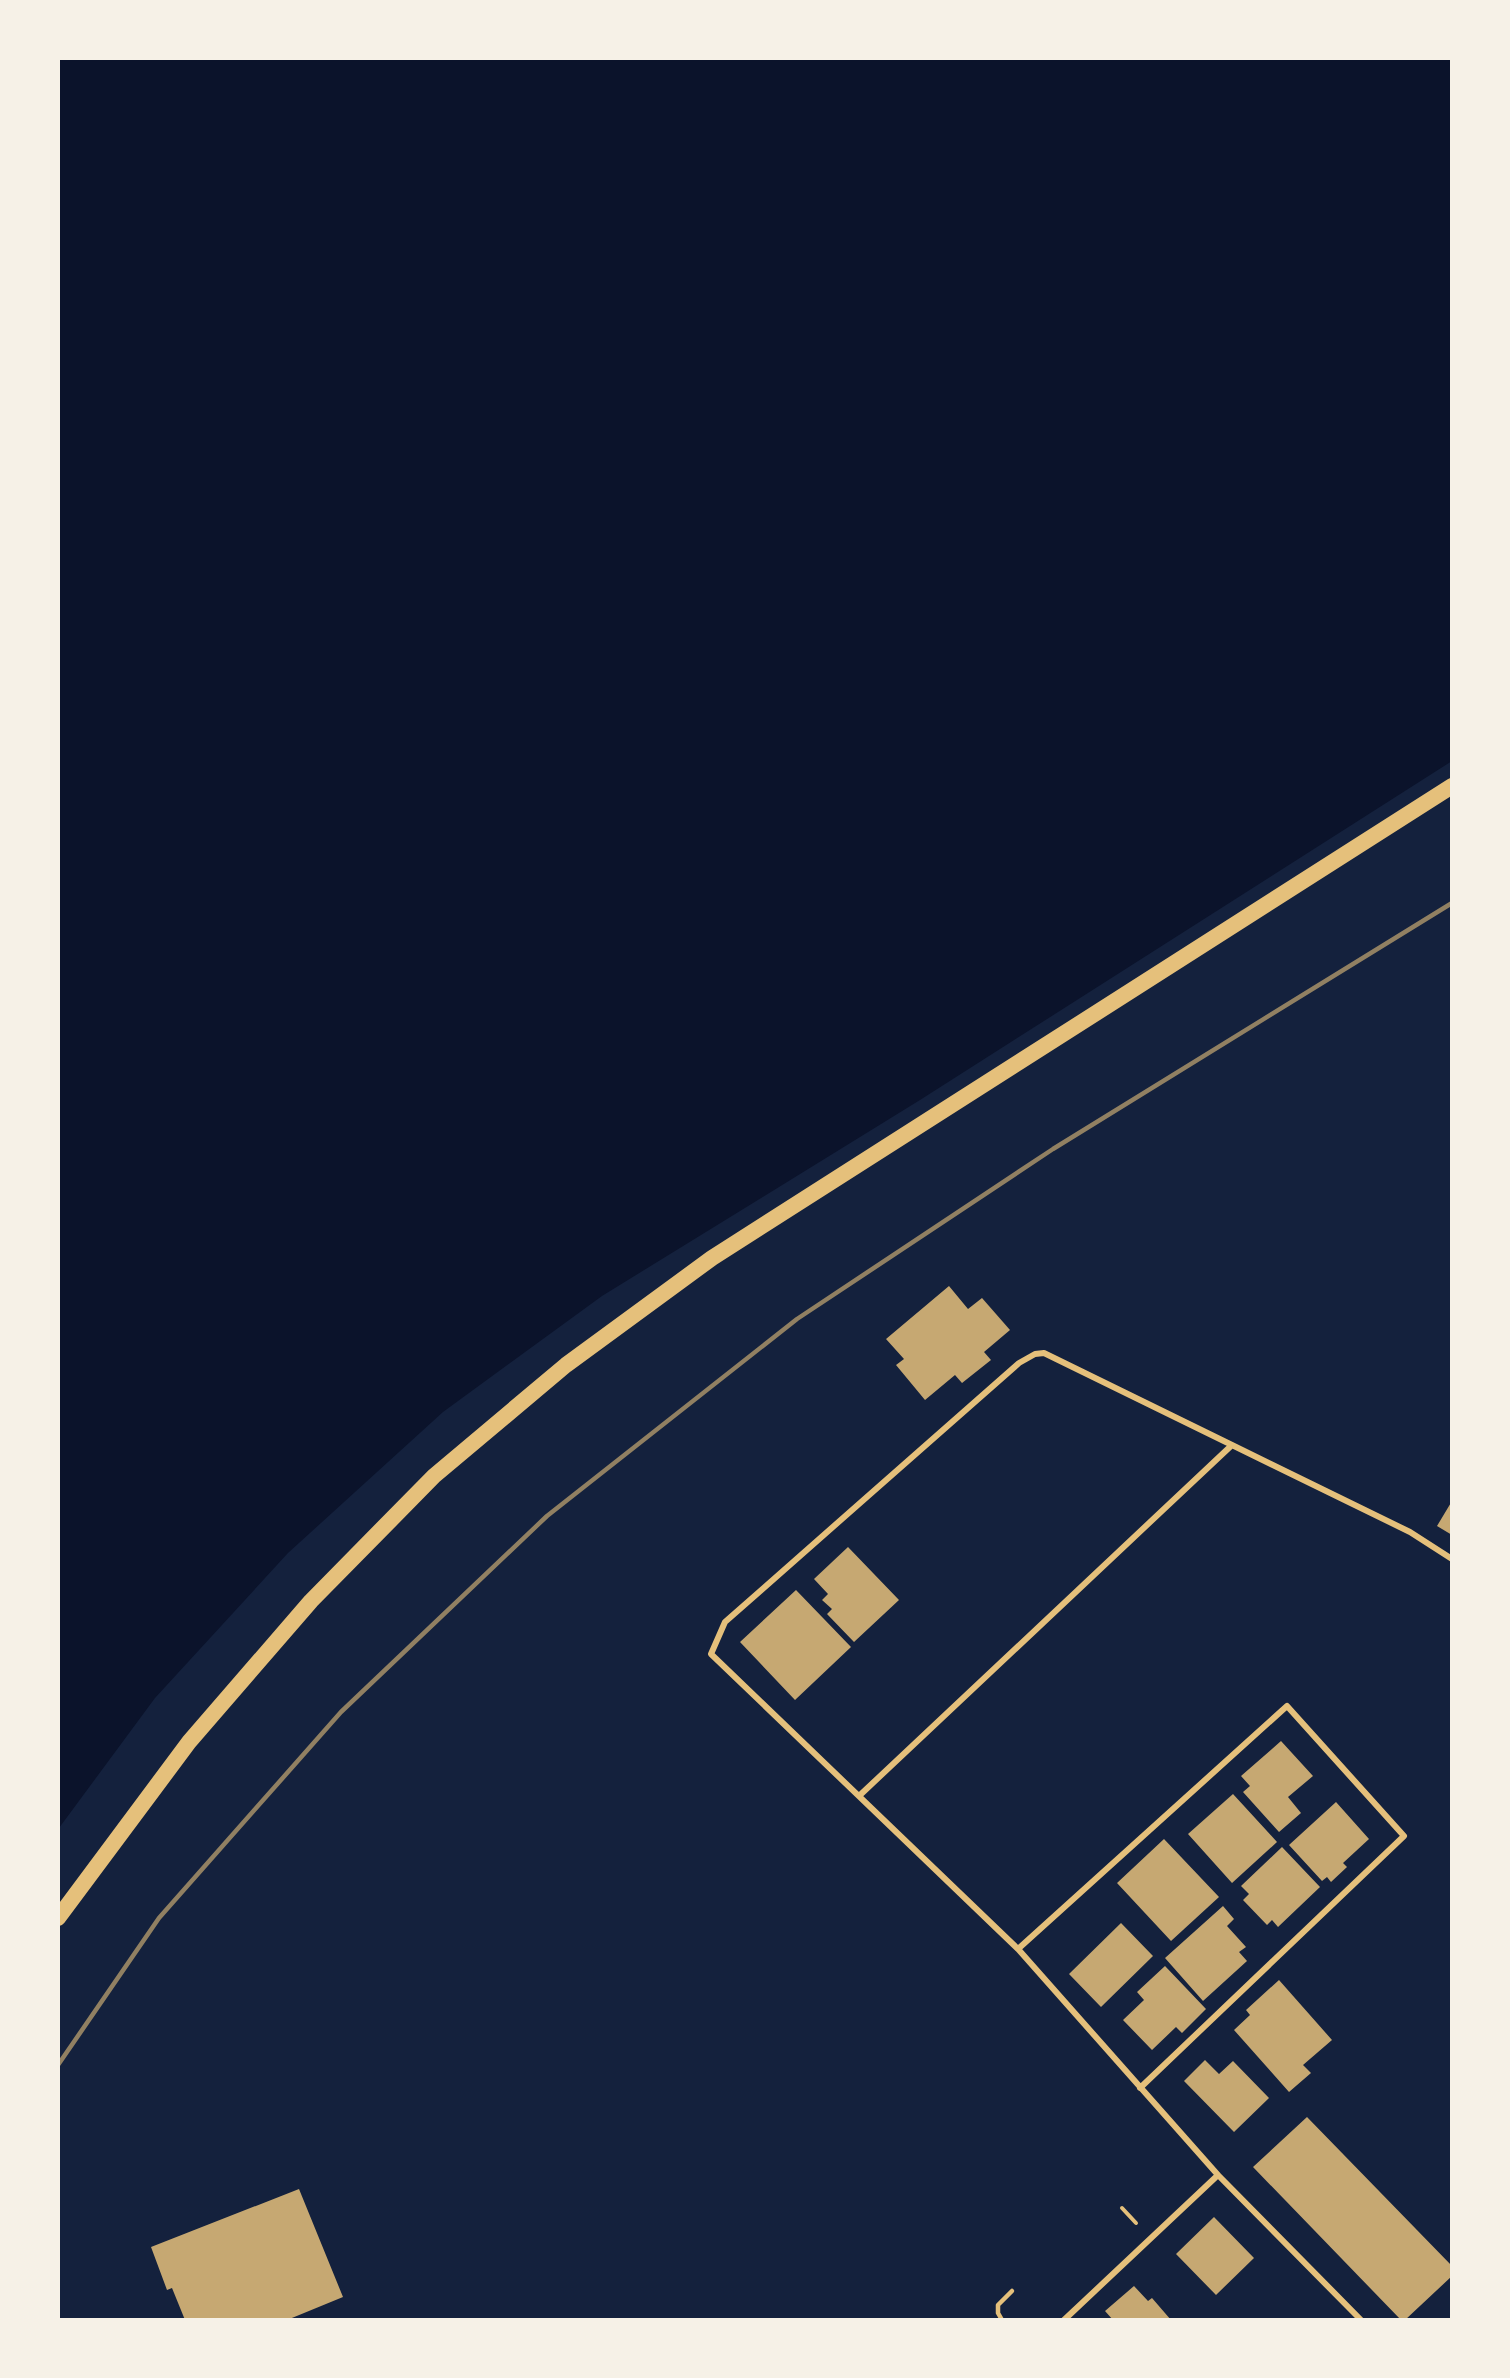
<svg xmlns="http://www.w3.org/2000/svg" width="1510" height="2378" font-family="'Nunito Sans',sans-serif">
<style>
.water{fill:#0b132b}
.building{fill:#c6a872}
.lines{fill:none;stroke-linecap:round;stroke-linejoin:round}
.path{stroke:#e5c07b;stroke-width:4}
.service{stroke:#e5c07b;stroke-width:4.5}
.minor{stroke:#e5c07b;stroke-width:6}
.trunk{stroke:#e5c07b;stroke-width:16}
.rail{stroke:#918062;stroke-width:4.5}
</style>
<rect width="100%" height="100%" fill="#14213d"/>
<!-- water -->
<path class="water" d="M59,58l1392,1 1,702 -532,339 -318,196 -159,116 -155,141 -133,145 -96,130z"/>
<!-- building -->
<path class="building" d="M949,1286l19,23 14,-11 28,32 -26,22 7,8 -29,23 -7,-8 -30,25 -29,-35 8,-6 -18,-20z
M1452,1501v34l-15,-9z
M848,1547l51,53 -45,42 -27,-28 5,-5 -10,-9 6,-6 -14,-15z
M796,1590l55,57 -56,53 -55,-58z
M1281,1741l32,35 -25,21 13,16 -22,19 -36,-40 7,-6 -9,-10z
M1233,1794l44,48 -45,41 -44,-49z
M1336,1802l33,37 -26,24 4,4 -16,15 -4,-5 -5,4 -33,-36z
M1164,1839l55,58 -48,44 -54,-58z
M1282,1847l38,40 -42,40 -6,-7 -5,5 -24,-25 6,-6 -8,-8z
M1223,1906l11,13 -7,7 19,21 -7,5 8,9 -44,40 -38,-43z
M1121,1923l32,33 -52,51 -32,-33z
M1165,1966l41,43 -24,24 -6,-6 -24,23 -29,-30 21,-20 -7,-8z
M1279,1980l53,60 -29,25 8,8 -22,19 -55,-62 16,-15 -4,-5z
M1205,2060l14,14 14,-13 36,37 -35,34 -50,-51z
M1307,2117l145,149v10l-47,44h-4l-148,-153z
M299,2189l44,108 -56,23h-102l-13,-32 -5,2 -16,-43z
M1214,2217l40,41 -38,37 -40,-41z
M1134,2286l14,15 4,-3 19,22h-58l-8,-9z"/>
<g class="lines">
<!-- path -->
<path class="path" d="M1122,2208l14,15"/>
<!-- service -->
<path class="service" d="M1002,2320l-4,-7v-8l14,-14"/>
<!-- minor -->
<path class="minor" d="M859,1796l373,-351 178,87 42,27
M1018,1949l200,226 -154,145
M1140,2088l264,-252 -117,-130 -269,243 -307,-295 14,-32 294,-259 16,-9 9,-1 188,92
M1218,2175l143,145"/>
<!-- trunk -->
<path class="trunk" d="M58,1918l131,-176 122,-141 123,-125 132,-111 146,-107 740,-472"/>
<!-- rail -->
<path class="rail" d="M58,2065l101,-147 182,-206 206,-196 250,-197 256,-170 399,-246"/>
</g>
<!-- border -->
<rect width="1510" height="2378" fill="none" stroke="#f6f1e7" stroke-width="120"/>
</svg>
